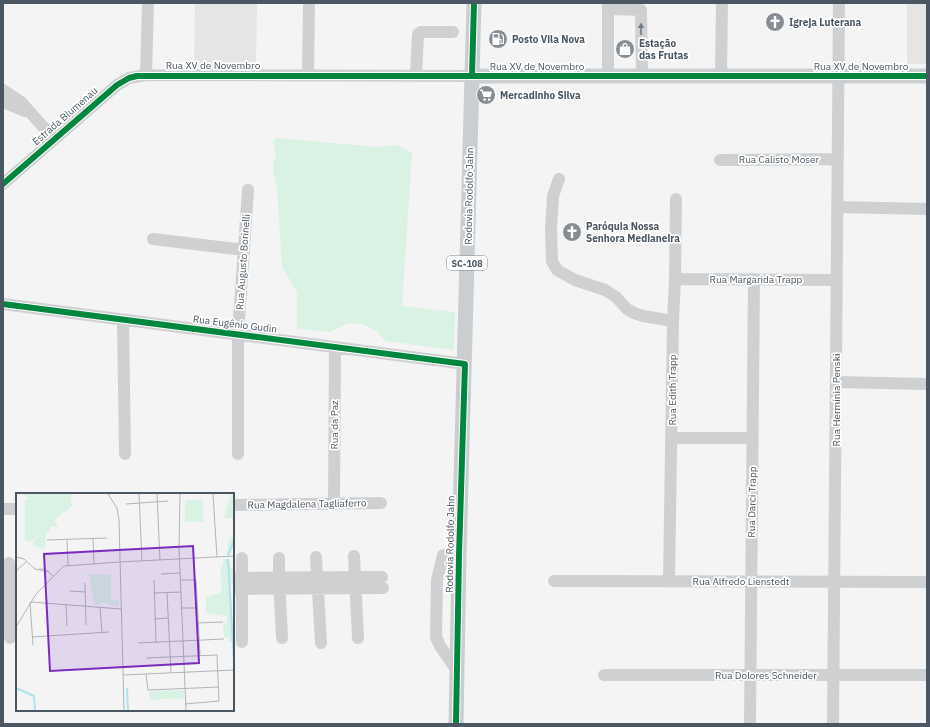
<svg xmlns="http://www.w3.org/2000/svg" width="930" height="727" font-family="'IBM Plex Sans',sans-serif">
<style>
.education{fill:#e6e5e6}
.green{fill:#d9f2e3}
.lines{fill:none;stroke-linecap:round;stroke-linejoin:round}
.minor{stroke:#ced0d2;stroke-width:12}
.major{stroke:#caced1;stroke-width:15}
.cycleway-casing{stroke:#fff;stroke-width:8}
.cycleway{stroke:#00873e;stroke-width:6}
.oneway{fill:#727b83}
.labels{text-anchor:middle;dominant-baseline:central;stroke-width:3.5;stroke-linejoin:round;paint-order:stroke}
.shield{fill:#fff;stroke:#808990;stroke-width:1}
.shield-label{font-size:9px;font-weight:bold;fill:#4a5661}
.poi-label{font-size:10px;font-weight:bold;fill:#4a5661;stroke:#fff;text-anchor:start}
.street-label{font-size:10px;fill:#4a5661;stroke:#fff}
.inset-river{fill:none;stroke:#aee2f0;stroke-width:2}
.inset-road{fill:none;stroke:#b0b5b9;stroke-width:1}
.view{fill:#7b2cbf;fill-opacity:0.15;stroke:#7b2cbf;stroke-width:2}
.inset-edge{fill:none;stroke:#4a5661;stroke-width:2}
</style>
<rect width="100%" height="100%" fill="#f4f4f4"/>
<!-- education -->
<path class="education" d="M195,3h62l-1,60h-62z
M907,3h20v61h-20z"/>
<!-- green -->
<path class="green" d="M277,138l100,9 20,-2 15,8 -10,153 53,6 -1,38 -68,-9 -11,-11 -13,-6 -14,-1 -18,9 -33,-3v-37l-15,-25 -5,-78 -4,-18v-8l3,-4 -3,-18z"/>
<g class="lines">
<!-- minor -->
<path class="minor" d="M608,11l5,-2 28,1 1,66
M146,75l2,-72
M308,75l1,-72
M416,76l2,-42 3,-2h32
M608,76v-73
M721,76l1,-73
M3,90l18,12 33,37
M3,102l22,9
M720,160l118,-1
M559,179l-6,17 -2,33 1,32 5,9 18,10 30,10 11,7 11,12 7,4 9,3 30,5
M3,184l114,-99 12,-7 17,-3 326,1
M837,207l90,2
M153,239l91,11
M675,279l162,1
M3,304l462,60
M123,320l2,134
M836,382l91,2
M672,438h80
M238,454v-120l10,-144
M334,504l1,-157
M233,505l148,-2
M3,509h14
M443,555l-6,25 -1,57 4,9 17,25
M354,556l4,82
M316,557l5,86
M242,558v84
M279,558v20l3,60
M9,563l1,75
M233,578l149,-1
M554,581l373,1
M669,581l4,-260 2,-42 1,-80
M233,589l150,-1
M604,675h323
M750,724l4,-445
M833,724l6,-721"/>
<!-- major -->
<path class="major" d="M472,76h455
M456,724l3,-169 15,-552"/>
<!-- cycleway casing -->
<g class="cycleway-casing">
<path id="cycleway" d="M472,76l2,-73
M3,184l114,-99 12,-7 8,-2h790
M3,304l462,60 -6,191 -3,169"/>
</g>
<!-- cycleway -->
<use href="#cycleway" class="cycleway"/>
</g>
<!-- one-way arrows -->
<defs><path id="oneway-solid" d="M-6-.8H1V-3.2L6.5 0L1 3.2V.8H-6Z"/></defs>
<use class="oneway" href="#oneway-solid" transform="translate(641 29) rotate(-90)"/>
<!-- icons -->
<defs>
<g id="church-disc" transform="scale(1)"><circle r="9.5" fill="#868d94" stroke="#fff"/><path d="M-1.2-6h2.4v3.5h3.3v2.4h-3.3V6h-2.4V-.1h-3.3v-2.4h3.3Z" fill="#fff"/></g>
<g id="fuel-disc" transform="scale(1)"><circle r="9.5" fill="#868d94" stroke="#fff"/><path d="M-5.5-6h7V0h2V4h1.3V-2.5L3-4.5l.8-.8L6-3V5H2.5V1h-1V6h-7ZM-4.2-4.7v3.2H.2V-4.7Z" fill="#fff"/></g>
<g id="shop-disc" transform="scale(1)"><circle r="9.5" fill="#868d94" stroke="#fff"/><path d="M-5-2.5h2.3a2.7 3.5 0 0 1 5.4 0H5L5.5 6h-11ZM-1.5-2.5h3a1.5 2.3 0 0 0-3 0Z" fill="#fff"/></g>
<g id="supermarket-disc" transform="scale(1)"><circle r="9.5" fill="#868d94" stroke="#fff"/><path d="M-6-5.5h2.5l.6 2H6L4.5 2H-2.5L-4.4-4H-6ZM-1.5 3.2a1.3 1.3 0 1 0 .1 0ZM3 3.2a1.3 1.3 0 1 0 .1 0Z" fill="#fff"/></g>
</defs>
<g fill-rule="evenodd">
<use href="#church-disc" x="775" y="22"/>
<use href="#fuel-disc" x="498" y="39"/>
<use href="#shop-disc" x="625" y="49"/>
<use href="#supermarket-disc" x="486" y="95"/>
<use href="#church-disc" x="572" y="232"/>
</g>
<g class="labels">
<!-- shield labels -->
<rect class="shield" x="447" y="256" width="40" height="14" rx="3"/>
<g class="shield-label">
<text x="467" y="263">SC-108</text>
</g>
<!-- poi labels -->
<g class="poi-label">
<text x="789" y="22">Igreja Luterana</text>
<text x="512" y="39">Posto Vila Nova</text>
<text x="639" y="43">Estação<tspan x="639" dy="12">das Frutas</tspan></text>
<text x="500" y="95">Mercadinho Silva</text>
<text x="586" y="226">Paróquia Nossa<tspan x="586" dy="12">Senhora Medianeira</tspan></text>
</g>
<!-- street labels -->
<g class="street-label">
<text x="213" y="65">Rua XV de Novembro</text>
<text x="537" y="66">Rua XV de Novembro</text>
<text x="861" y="66">Rua XV de Novembro</text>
<text transform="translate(65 116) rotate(-41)">Estrada Blumenau</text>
<text x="779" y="159">Rua Calisto Moser</text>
<text transform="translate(469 196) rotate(-89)">Rodovia Rodolfo Jahn</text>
<text transform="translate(243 262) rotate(-86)">Rua Augusto Borinelli</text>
<text x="756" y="279">Rua Margarida Trapp</text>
<text transform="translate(235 324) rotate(7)">Rua Eugênio Gudin</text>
<text transform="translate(672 390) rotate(-90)">Rua Edith Trapp</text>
<text transform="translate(836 400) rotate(-90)">Rua Hermínia Penski</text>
<text transform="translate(334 425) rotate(-90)">Rua da Paz</text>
<text transform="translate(752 502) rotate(-89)">Rua Darci Trapp</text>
<text transform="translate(307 504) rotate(-1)">Rua Magdalena Tagliaferro</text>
<text transform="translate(450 544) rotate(-89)">Rodovia Rodolfo Jahn</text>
<text x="741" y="581">Rua Alfredo Lienstedt</text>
<text x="766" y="675">Rua Dolores Schneider</text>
</g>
</g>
<!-- overview -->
<g transform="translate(16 493)">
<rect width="218" height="218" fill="#f4f4f4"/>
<path d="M8,1h47v10l3,1 -17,12 -2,5 4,5 -9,-1 1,4 -5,3 -1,16 -13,-4 5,-9 -7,6 -5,-2v-39l4,-2zM215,1h3v24h-10zM169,7h18v22h-18zM218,43l-3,19h-4l2,-17zM207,66h6l2,9 3,1v13l-4,2 4,57 -5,1v-4l-5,-1 -1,-13 4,-1v-7l-21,-3v-16l16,-5 -2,-25 3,-1zM73,81l22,1v25h8v7l-15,-4 -10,2zM168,197v8l-34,2 -1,-9z" fill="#d9f2e3"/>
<path class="inset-river" d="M212,62l6,-14M212,66l6,104M0,195l18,8 1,14M111,195l1,22"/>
<path class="inset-road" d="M92,1l9,14 2,12 5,190M123,1l3,67M141,1l3,66M164,1l-1,54 7,162M197,1l4,63M110,11l42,-3M77,45l1,26M51,46l1,26M31,47l60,-2M0,64l8,2 11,10 14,3M104,69l114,-6M23,76h6l8,7M0,78l10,-9M145,81l19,-1M138,87l2,62M164,87h16l4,75M69,90l1,42M54,98l15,1M138,100l27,-1M151,100l4,80M14,109l3,43M15,109l90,7M50,111l1,22M84,114l2,25M165,115h17M139,126l13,-1M182,130l25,-1M0,134l20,-33 28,-28 56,-4M16,144l77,-5M122,150l86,-4M130,165l71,-3 2,46 -34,3M130,181l2,16 71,-3M107,182l111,-5"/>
<path class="view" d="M177,53l6,117 -149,8 -6,-117z"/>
<rect width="218" height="218" class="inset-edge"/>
</g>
<!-- border -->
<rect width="930" height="727" fill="none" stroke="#4a5661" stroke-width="8"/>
</svg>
